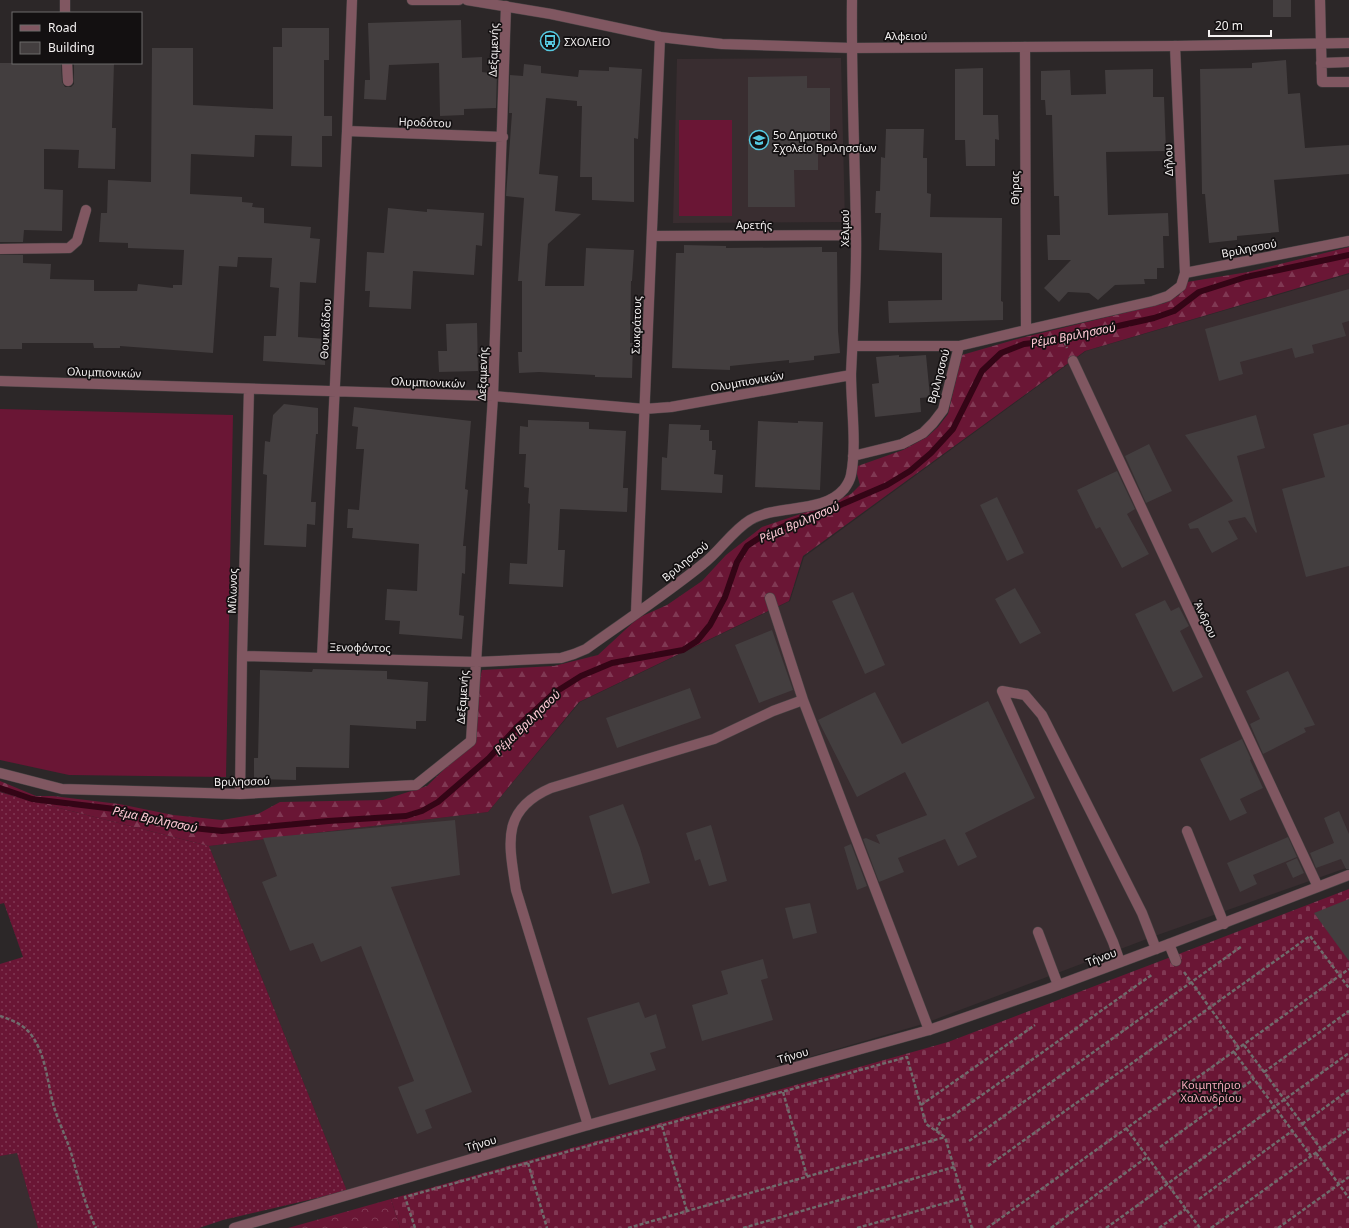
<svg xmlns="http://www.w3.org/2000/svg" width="1349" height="1228" font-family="'Noto Sans',sans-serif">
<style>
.built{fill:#392d30}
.grass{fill:url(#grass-dots)}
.forest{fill:url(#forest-firs)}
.cemetery{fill:url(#cemetery-stones)}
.park{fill:url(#park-crowns)}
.pitch{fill:#6a1635}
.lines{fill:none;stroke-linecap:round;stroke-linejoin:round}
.stream{stroke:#340516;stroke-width:6}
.building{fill:#433e3f}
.service-casing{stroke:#484344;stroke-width:11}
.minor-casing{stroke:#484344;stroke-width:11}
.tertiary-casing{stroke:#484344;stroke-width:11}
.path{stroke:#706b6c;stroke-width:2.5;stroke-dasharray:4 2;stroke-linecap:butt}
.service{stroke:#805761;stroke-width:10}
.minor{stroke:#805761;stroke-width:10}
.tertiary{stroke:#805761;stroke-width:10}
.labels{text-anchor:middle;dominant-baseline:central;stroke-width:3.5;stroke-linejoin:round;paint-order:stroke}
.street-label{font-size:11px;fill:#f4f1f1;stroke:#131011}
.poi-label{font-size:11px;fill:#f4f1f1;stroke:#131011;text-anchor:start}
.park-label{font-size:11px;fill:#f4a8ba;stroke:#131011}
.water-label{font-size:12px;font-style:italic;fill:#fec9d5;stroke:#131011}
</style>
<defs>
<pattern id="grass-dots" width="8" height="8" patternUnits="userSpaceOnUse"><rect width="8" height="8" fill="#6a1635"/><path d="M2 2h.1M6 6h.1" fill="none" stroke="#803853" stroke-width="1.8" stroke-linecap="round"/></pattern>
<pattern id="forest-firs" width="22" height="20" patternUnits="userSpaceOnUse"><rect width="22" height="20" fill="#6a1635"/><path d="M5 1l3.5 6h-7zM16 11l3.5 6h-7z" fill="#803853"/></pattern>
<pattern id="cemetery-stones" width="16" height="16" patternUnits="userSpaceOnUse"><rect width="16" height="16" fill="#6a1635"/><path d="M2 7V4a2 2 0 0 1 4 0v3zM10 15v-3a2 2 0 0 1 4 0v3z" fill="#803853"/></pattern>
<pattern id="park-crowns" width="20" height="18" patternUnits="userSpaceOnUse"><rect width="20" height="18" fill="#6a1635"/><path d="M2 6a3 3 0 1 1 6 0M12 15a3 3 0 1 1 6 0" fill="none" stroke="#803853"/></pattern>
</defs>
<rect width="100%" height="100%" fill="#2c2728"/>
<!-- built -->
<path class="built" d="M841,58l4,164 -172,1 4,-164z
M1349,274v593l-197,70 -229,87 -576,167 -138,-345 279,-34 92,-110 210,-101 14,-44 282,-206z
M17,1152l21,76h-38v-72z"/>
<!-- grass -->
<path class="grass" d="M0,792l16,5 193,49 138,345 -124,29 -24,8h-161l-21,-75 -17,3v-192l23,-7 -19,-54 -4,1z"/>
<!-- forest -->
<path class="forest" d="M1349,247v26l-264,78 -282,205 -14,45 -210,101 -91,110 -279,34 -193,-49 -16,-6v-10l36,15h17l66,8 54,11 49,5 36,-6 22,-12 103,-2 44,-14 45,-44 5,-52 5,-20 72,-4 44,-11 40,-37 29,-13 35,-24 24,-26 36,-28 62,-21 27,-12 9,-9 -5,-18 48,-17 24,-13 11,-10 10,-13 14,-59 59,-17 144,-35 14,-8 8,-13 61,-10z"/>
<!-- cemetery -->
<path class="cemetery" d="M1349,889v339h-949l-9,-29 557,-157z"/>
<!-- park -->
<path class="park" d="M391,1199l9,29h-112z"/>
<!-- pitch -->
<path class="pitch" d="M679,120h53v96h-53z
M0,409l233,6 -7,362 -157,-2 -69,-15z"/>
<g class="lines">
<!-- stream -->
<path class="stream" d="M0,788l32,11 91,11 60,17 39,4 106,-10 78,-5 16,-5 16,-9 51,-44 27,-30 38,-35 27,-17 31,-13 71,-13 14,-9 13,-16 15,-28 12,-35 10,-16 12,-8 34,-16 45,-16 49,-21 23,-14 21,-18 22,-24 29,-58 19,-18 23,-9 27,-3 103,-23 20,-7 25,-19 47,-15 103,-22"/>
</g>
<!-- building -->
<path class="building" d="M1273,0h18v17h-18z
M461,20l1,38 20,-1v15l15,2 -1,34 -32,1v6l-24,1 -1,-53 -50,2 -3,35 -22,-1 1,-19h5l-2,-57z
M282,28h47v32h-5v56h8v20h-10v31l-31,-1 1,-30 -37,-1 -1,22 -63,-3 -1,40 52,3v5l11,1 -1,4 12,1v15l47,4 -1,11 10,1 -4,44 -16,-1 -2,55 28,2 -1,26 -62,-4 1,-25h12l3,-48 -9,-1 2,-29 -34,-1 -1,10 -18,-1 -6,87 -93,-7v2h-26l-1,-5h-71v6h-22v-94h23v8l28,1 -1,15 44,1v11h43l1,-7 35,4v-3h9l2,-35 -56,-2v-5l-29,-1 2,-29h6l1,-33 43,2 1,-134h41v57l80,4v-62h9z
M1286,60l2,34 12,-1 5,55 44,-3v29l-75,6 5,52 -42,4v4l-28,3 -4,-49h-3l-2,-125 52,-1v-5z
M0,63h61l1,19 3,5h6l3,-3v-21h40l-2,65h4l-1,41 -37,-1 1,-18 -35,-1v40l19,1 -1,41 -38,-1 -1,12h-23z
M524,64l17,2v7l37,4 1,-7 30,1v-4l33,2 -4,70 -4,-1v64l-42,-2v-23h-12l2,-71h-5v-5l-31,-3 -7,76 19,2 -3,35 26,3 -33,30 -3,42h39l2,-38 48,2 -2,31h-1l-1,62h3l-1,35 -37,-1v-2l-56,-3 -20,1 -1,-21h4v-71h-4l6,-83 -18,-2 6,-83h-3l1,-38 13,1z
M983,68v47h15l1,25 -4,-1v27h-29l-1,-26h-10v-71z
M1153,69v28h11l2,54 -60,1 2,63 60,-2 1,23h-6l1,32h-7v11h-13l1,5 -30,1 -17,15 -9,-7 -21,-1 -9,10 -15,-14 27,-28h-23l-1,-25h13l-1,-39h-5l-2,-81h-6l-1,-15h-4v-29l29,-1 1,25 35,-1 -1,-24z
M807,76v12h23v49h-12v33h-24l1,37h-47v-130z
M886,129h38l-1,29h4v35l4,1 -1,23 72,1 -1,83 2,1v18l-114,3 -1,-22 54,-1v-47l-63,-3 2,-37h-6l1,-22h4l1,-34 4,1z
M388,208l39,4v-3l57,4 -2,33 -6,-1 -2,30 -61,-4 -2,38 -42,-2 1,-16h-5l2,-39 17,1z
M684,245l42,1v2l96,-1v5h15l1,79 2,22 -26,3v4l-25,3v-3l-59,6v4l-58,-2 4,-115h8z
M1349,289v32l-7,2 4,13 -34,9 2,8 -19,5 -3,-10 -52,14 3,12 -24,7 -14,-52z
M477,323l1,48 -39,1 -1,-21h9l-1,-27z
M899,355v2l27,-2 4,42 -10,1 1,14 -46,5 -3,-33 7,-1 -3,-26z
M284,404l34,4v26h-2l-5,68h5l-1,23 -8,-1 -1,23 -42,-2 3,-70 -4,-1 2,-33 5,1 3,-27z
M354,407l117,14 -6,68 3,1 -5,56h3l-1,28 -3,-1 -3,42 5,1 -2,23 -63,-5 1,-13 -15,-1 2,-31 30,2 2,-47 -67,-6 1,-10h-6l1,-19 11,1 5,-61h-8l2,-22 -6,-1z
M1256,415l9,33 -28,8 20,76 -1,1 -11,-16 -17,4 10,18 -26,14 -14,-25 -8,1 -2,-5 45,-23 -48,-66z
M528,420l61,2v7l37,2 -3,57h5l-1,24 -67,-3 -2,41h7l-2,37 -54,-3 1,-21 17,1 3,-60 -2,-1 1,-15 -5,-1 2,-33h-7l1,-28 8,1z
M758,421l40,2v-2l25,1 -3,68 -65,-3z
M669,424l32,1 -1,5h9v11h3v9h4l-2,24 9,1 -1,18 -61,-3 1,-33 5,1z
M1349,424v142l-43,11 -24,-88 43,-12 -12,-43z
M1149,444l23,47 -26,12 -21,-47z
M1117,471l18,38 -8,5 22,40 -27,14 -22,-41 -4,2 -19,-39z
M997,497l27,56 -17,8 -27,-56z
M1015,588l26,45 -21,11 -25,-45z
M853,592l32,73 -20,9 -33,-73z
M1165,600l6,11 8,-4 10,19 -9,5 23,46 -30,15 -38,-78z
M772,630l21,60 -34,13 -24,-58z
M313,669l74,2v8l41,3 -2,39h-10v8l-66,-4 -1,43 -53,-1v13l-42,-1v-21h4l2,-88 52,2z
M1288,671l27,54 -11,3 2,4 -43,22 -13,-30 10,-5 -14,-28z
M690,688l11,30 -84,30 -11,-30z
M875,692l27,52 86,-43 47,97 -70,35 12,24 -19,9 -13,-27 -47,19 6,14 -25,10 -16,-43 3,-1 14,6 -4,-9 51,-20 -22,-43 -48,25 -39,-77z
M1242,739l9,20 -1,1 13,28 -23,11 7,14 -17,8 -30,-62z
M623,804l17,44 10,35 -38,11 -23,-78z
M1339,811l10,23v35h-3l-5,-10 -25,9 -6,-15 24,-10 -10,-25z
M455,820l5,55 -69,12 81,205 -47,18 7,18 -15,6 -19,-47 16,-6 -53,-135 -40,16 -8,-19 -23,8 -28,-69 15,-6 -14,-38z
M711,825l16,56 -18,5 -9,-27 -5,2 -9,-28z
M1288,837l9,20 -44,18 4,9 -17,8 -13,-29z
M851,844l16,42 -10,4 -13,-43z
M1297,858l7,15 -11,5 -7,-15z
M1349,899v62l-35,-48z
M810,903l7,30 -24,6 -8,-31z
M763,959l5,19 -7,2 12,40 -71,21 -10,-36 36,-11 -7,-23z
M639,1002l6,16 11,-4 10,34 -16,5 6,17 -47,15 -22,-67z"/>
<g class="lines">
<!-- service casing -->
<g class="service-casing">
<path id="service" d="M65,0v13
M1321,44l1,38h27
M67,63l1,18
M1321,63l28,-1
M0,249l69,-1 8,-7 9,-31
M770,598l33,102 126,330
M1002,691l23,4 17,20 100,198 14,36
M1002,691l111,251 7,20
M1187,831l37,93
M1038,932l20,53
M1169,944l7,17
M588,1125l-72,-235c-7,-46 -16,-80 35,-102l163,-49 59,-28 30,-11"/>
</g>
<!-- minor casing -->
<g class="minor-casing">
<path id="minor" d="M1320,0l1,44
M1025,47l1,283
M347,131l156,6
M652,236l204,-1
M1185,273l164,-32
M853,346h106l67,-16 127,-29 15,-5 13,-10 4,-13 -10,-227
M1073,361l245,526
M0,381l493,15 151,13 27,-2 180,-32
M853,456l49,-12 21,-11 10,-10 10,-13 16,-64
M636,613l24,-576
M242,656l235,6 84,-4 13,-4 12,-5c39,-28 80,-55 117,-85 17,-13 29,-33 47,-44 27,-16 73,-6 94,-31 3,-4 6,-9 7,-14 6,-31 0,-69 0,-101 2,-47 6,-94 5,-141 -1,-77 -5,-155 -4,-233
M322,658l25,-527 5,-131
M0,773l62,16 178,5 176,-9 55,-44 22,-345 13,-390
M240,794l2,-138 7,-267
M234,1228l354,-103 341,-95 119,-41 121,-45 180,-69"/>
</g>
<!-- tertiary casing -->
<g class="tertiary-casing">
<path id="tertiary" d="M412,0h47
M467,0l84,14 109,23 62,7 130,4 323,-2 174,-3"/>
</g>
<!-- path -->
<path class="path" d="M1062,336l5,12
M1184,972l55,76
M0,1016c9,3 20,7 27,14 19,19 20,53 27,77 5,16 13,32 18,49 7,24 13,49 24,72
M1244,1045l77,104
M1234,1052l77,104
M1264,1072l85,-61
M783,1092l24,84
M921,1105l114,-80
M1302,1124l47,-34
M662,1126l25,85
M1126,1128l74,100
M936,1131l5,-11 10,-3 202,-143
M969,1141l273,-195
M1160,1147l94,-68
M1316,1153l33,45
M528,1163l19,65
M988,1166l322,-230 39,52
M1199,1199l93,-68
M415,1228l-10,-31 502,-140 19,67 19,13 27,91
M628,1228l317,-91
M743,1228l211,-61
M857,1228l106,-30
M987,1228l362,-259
M1051,1228l96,-71
M1106,1228l243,-175
M1159,1228l27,-19
M1211,1228l138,-99
M1278,1228l71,-51"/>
<!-- service -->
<use href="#service" class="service"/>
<!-- minor -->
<use href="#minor" class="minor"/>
<!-- tertiary -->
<use href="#tertiary" class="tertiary"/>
</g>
<!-- icons -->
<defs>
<g id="bus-ring" transform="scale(1)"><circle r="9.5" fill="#131011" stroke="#56c9e1" stroke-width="1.5"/><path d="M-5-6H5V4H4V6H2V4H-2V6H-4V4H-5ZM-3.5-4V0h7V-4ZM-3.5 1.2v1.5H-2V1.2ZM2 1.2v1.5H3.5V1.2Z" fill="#56c9e1"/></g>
<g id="school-ring" transform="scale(1)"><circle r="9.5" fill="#131011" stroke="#56c9e1" stroke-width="1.5"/><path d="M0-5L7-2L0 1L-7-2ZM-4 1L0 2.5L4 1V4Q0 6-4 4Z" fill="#56c9e1"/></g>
</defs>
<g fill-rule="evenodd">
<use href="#bus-ring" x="550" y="41"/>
<use href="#school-ring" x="759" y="140"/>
</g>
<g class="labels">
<!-- street labels -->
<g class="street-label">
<text x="906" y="35">Αλφειού</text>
<text transform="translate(493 50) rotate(-88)">Δεξαμενής</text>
<text transform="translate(425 122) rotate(2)">Ηροδότου</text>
<text transform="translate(1168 160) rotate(-92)">Δήλου</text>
<text transform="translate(1014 188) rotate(-90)">Θήρας</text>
<text x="754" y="224">Αρετής</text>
<text transform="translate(844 228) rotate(-90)">Χελμού</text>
<text transform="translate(1249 248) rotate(-11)">Βριλησσού</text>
<text transform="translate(636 325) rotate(-88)">Σωκράτους</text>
<text transform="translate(325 329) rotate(-87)">Θουκιδίδου</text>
<text transform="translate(104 372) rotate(2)">Ολυμπιονικών</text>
<text transform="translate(482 374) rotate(-88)">Δεξαμενής</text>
<text transform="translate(938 376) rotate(-75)">Βριλησσού</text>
<text transform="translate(747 381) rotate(-10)">Ολυμπιονικών</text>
<text transform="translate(428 382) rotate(2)">Ολυμπιονικών</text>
<text transform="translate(685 561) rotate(-39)">Βριλησσού</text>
<text transform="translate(232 591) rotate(-88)">Μίλωνος</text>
<text transform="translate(1206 619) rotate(65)">Άνδρου</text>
<text transform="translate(360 647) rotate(1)">Ξενοφόντος</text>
<text transform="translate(462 697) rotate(-86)">Δεξαμενής</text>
<text transform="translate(242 781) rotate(-1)">Βριλησσού</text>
<text transform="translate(1101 957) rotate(-20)">Τήνου</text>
<text transform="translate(793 1055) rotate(-16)">Τήνου</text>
<text transform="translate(481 1143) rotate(-16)">Τήνου</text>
</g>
<!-- poi labels -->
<g class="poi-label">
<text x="564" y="41">ΣΧΟΛΕΙΟ</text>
<text x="773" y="134">5ο Δημοτικό<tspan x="773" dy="13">Σχολείο Βριλησσίων</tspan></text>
</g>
<!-- park labels -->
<g class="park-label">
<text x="1211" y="1084">Κοιμητήριο<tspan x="1211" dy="13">Χαλανδρίου</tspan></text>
</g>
<!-- water labels -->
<g class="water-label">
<text transform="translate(1073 335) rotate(-11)">Ρέμα Βριλησσού</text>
<text transform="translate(799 522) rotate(-23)">Ρέμα Βριλησσού</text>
<text transform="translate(527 722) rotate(-44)">Ρέμα Βριλησσού</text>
<text transform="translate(155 819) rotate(12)">Ρέμα Βριλησσού</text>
</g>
</g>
<!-- legend -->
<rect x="12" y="12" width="130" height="52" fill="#131011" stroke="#6d6a6b"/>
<rect x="20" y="25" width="20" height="6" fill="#805761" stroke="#6d6a6b"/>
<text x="48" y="32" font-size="12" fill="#f4f1f1">Road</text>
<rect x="20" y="42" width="20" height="12" fill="#433e3f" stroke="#6d6a6b"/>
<text x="48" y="52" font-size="12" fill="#f4f1f1">Building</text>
<!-- scale -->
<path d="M1209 30v6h62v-6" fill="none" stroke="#f4f1f1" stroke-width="2"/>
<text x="1215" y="30" font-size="12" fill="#f4f1f1" stroke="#131011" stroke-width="3" paint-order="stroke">20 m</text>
</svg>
